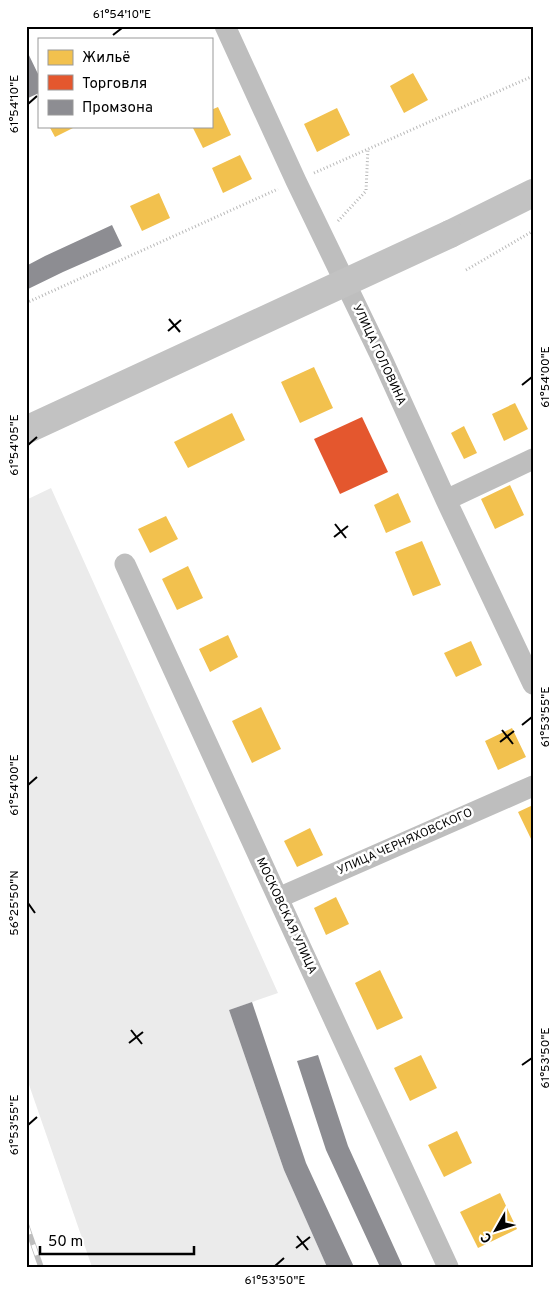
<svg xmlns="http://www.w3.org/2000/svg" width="559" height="1293" font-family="Overpass,sans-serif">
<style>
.green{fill:#ebebeb}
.homes{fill:#f2c14e}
.shops{fill:#e4572e}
.industry{fill:#8d8d92}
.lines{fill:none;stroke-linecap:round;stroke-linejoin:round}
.path{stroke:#b9b9b9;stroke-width:3;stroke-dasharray:1 2.5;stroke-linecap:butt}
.street{stroke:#bebebe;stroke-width:21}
.secondary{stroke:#c2c2c2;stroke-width:28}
.rail-casing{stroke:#bebebe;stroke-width:5.5}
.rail{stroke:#fff;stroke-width:4;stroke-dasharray:11;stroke-linecap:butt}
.secondary-bridge{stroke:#c2c2c2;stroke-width:28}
.ticks{fill:none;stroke:#000;stroke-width:2}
.labels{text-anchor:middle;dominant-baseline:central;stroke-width:5;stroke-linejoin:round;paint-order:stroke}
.street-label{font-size:12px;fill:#000;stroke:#fff}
.neatline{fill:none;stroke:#000;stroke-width:2}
.ticks-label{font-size:12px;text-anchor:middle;fill:#000}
</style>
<rect width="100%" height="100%" fill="#fff"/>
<!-- green -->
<path class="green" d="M51,488l227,505 -49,17 55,160 43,97h-235l-66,-191v-576z"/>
<!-- homes -->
<path class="homes" d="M413,73l15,27 -24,13 -14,-27z
M218,107l13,28 -28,13 -11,-22h19v-16z
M337,108l13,27 -33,17 -13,-28z
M49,126h28l-22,11z
M240,155l12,24 -29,14 -11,-25z
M159,193l11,25 -28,13 -12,-25z
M314,367l19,41 -33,15 -19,-41z
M515,403l13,26 -24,12 -12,-27z
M232,413l13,27 -57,28 -14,-26z
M464,426l13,27 -13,6 -13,-26z
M510,485l14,30 -29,14 -14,-30z
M398,493l13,29 -25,11 -12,-28z
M166,516l12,23 -28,14 -12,-24z
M422,541l19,44 -28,11 -18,-44z
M188,566l15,32 -26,12 -15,-31z
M228,635l10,22 -28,15 -11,-23z
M471,641l11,24 -26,12 -12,-24z
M261,707l20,42 -29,14 -20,-42z
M512,728l14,29 -28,13 -13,-29z
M533,805v38l-15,-31z
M310,828l13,27 -26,12 -13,-26z
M336,897l13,27 -23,11 -12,-27z
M380,970l23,48 -26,12 -22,-47z
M421,1055l16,33 -27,13 -16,-33z
M457,1131l15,32 -28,14 -16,-32z
M500,1193l17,36 -39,19 -18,-36z"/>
<!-- shops -->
<path class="shops" d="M362,417l26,55 -48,22 -26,-55z"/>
<!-- industry -->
<path class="industry" d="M26,49l13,27v17l-13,6z
M112,225l10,21 -59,26 -37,18v-24l19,-10z
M252,1002l54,161 48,104h-27l-43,-97 -55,-160z
M318,1055l30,91 55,121h-23l-54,-117 -29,-89z"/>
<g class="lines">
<!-- path -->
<path class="path" d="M314,173l219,-97
M338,221l28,-30 2,-43
M466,270l67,-39
M26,303l252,-114"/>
<!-- street -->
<path class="street" d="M225,26l71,155 87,180 63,139 87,184
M446,500l87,-41
M125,564l153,334 170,369
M278,898l255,-112"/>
<!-- secondary -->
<path class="secondary" d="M450,234l83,-41"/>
<!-- rail casing -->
<g class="rail-casing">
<path id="rail" d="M26,1224l15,43"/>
</g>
<!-- rail -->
<use href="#rail" class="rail"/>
<!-- secondary-bridge -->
<path class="secondary-bridge" d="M26,430l424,-196"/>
</g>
<!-- ticks -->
<path class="ticks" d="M113,35l9,-7M28,104l9,-8M169,319l11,13M168,331l13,-11M522,385l10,-8M28,445l9,-8M335,524l11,14M334,537l14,-11M522,725l10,-8M502,730l11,14M500,742l14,-11M28,785l9,-8M28,903l7,10M131,1030l11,14M129,1043l14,-11M522,1065l10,-7M28,1125l9,-8M297,1236l11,14M296,1248l14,-11M275,1266l9,-8"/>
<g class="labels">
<!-- street labels -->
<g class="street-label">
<text transform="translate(379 355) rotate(65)">УЛИЦА ГОЛОВИНА</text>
<text transform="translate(405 842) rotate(-24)">УЛИЦА ЧЕРНЯХОВСКОГО</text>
<text transform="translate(286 916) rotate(65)">МОСКОВСКАЯ УЛИЦА</text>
</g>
</g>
<!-- border -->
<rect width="559" height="1293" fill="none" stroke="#ffffff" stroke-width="55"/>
<!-- legend -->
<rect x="38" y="38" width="175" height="90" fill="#ffffff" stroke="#999999"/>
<rect x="48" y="50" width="25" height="15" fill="#f2c14e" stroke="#999999"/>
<text x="82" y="62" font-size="15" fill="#000000">Жильё</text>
<rect x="48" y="75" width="25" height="15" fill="#e4572e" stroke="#999999"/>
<text x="82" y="88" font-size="15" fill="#000000">Торговля</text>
<rect x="48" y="100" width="25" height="15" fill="#8d8d92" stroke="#999999"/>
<text x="82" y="112" font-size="15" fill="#000000">Промзона</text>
<!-- north arrow -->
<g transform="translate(496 1230) rotate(231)" stroke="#ffffff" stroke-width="4" paint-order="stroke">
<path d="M0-4L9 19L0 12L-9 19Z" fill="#000000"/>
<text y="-8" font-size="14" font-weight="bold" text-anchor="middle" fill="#000000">С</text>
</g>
<!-- scale -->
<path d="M40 1246v8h154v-8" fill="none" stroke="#000000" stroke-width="2.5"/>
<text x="48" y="1246" font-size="15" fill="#000000" stroke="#ffffff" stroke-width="4" paint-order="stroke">50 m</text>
<rect x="28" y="28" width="504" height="1238" class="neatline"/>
<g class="ticks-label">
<text x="122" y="18">61°54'10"E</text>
<text transform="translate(14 104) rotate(-90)" y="4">61°54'10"E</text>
<text transform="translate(545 377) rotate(-90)" y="4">61°54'00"E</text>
<text transform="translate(14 445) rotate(-90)" y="4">61°54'05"E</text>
<text transform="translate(545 717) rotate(-90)" y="4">61°53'55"E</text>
<text transform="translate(14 785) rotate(-90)" y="4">61°54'00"E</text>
<text transform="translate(14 903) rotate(-90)" y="4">56°25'50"N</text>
<text transform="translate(545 1058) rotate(-90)" y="4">61°53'50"E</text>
<text transform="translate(14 1125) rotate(-90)" y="4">61°53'55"E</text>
<text x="275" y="1284">61°53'50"E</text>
</g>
</svg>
